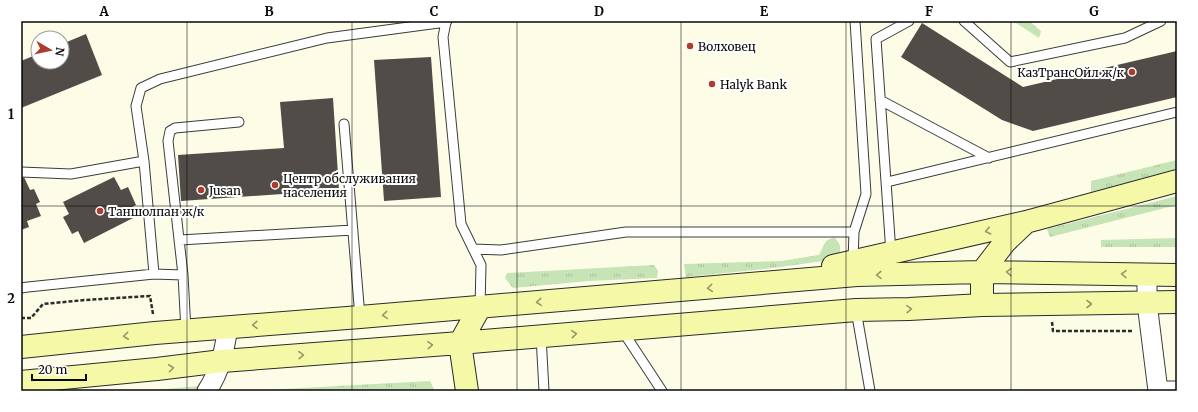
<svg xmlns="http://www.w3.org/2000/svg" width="1198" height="412" font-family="Merriweather,serif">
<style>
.grass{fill:url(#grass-tufts)}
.building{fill:#514c47}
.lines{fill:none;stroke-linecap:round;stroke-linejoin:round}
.lane-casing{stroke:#3c3c3c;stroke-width:11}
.street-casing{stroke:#3c3c3c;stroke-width:21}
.secondary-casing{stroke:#2b2b2b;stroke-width:24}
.path{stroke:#2b2b2b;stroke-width:2.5;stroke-dasharray:4 2;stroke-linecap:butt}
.lane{stroke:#fff;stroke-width:9}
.street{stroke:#fff;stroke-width:19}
.secondary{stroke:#f5f9a7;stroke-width:22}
.oneway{stroke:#979968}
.grid{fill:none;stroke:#090909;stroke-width:1;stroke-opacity:0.55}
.poi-dot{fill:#ae3b2d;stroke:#fff;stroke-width:1.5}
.labels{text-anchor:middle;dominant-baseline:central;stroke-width:4;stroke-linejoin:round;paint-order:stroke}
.poi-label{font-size:12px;fill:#090909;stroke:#fff;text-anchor:start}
.neatline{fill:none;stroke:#090909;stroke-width:1.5}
.grid-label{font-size:13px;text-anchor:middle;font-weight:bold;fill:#090909}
</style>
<defs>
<pattern id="grass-tufts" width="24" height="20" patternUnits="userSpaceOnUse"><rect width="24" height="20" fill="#c6e4b5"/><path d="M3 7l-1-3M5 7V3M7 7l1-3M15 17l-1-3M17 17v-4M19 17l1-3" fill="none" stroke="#a9c29a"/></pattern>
</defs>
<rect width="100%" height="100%" fill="#fdfde7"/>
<!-- grass -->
<path class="grass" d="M1013,21h16l12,10 -2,7z
M1177,160v9l-86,23v-11z
M1177,196v9l-127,32 -3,-8z
M834,237c8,8 7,12 4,22l-65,9 -87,9 -2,-13 97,-3 38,-6 7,-14z
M1177,238v9h-76v-7z
M654,265l4,6 -1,7 -68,3 -76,7 -8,-10 2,-5z
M430,381l5,10h-170v-1z
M200,386v5h-58z"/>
<!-- building -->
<path class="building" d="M922,23l101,64 154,-36v46l-144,34 -31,-11 -101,-63z
M86,34l16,41 -81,33v-47l17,-7v8h24v-18z
M431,57l10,140 -57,4 -10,-141z
M333,98l6,92 -158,11 -3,-46 106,-7 -4,-46z
M24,177l6,13 4,-1 6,13 -4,2 5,12 -14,5 2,6 -8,3v-51z
M114,177l7,13 7,-3 8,18 -6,3 5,9 -51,26 -6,-12 -6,3 -9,-17 6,-3 -6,-12z"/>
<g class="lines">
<!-- lane casing -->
<g class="lane-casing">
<path id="lane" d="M447,21l-1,1 -3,15 18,187 20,41 -1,42
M964,21l46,41 115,-24 36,-17
M880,100l109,58
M344,124l16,193
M21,172l50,2 73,-13
M887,182l290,-70
M180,240l173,-10
M473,249l28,1 125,-18h228
M891,253l-15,-214 33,-18
M853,261l1,-29 12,-38 -11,-173
M154,274l-10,-113 -8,-55 5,-18 19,-9 167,-41 119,-16
M183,275l-15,-134 2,-10 5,-3 64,-6
M21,288l7,-1 126,-13 29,1 3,56
M856,310l14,81
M622,330l40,61
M541,336l3,55
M1157,386h20"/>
</g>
<!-- street casing -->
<g class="street-casing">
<path id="street" d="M1147,274v29l11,88
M207,391c14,-22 17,-39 21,-64"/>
</g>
<!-- secondary casing -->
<g class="secondary-casing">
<path id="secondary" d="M833,266l193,-44 151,-41
M982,305v-33l23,-30 21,-20
M21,347l134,-14 205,-16 497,-42 125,-3 195,3
M21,382l136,-13 65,-8 238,-18 396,-33 53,-1 73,-4 195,-3
M467,391l-7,-48 20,-36"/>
</g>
<!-- path -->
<path class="path" d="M21,318h10l12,-14 42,-4 65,-4 3,18
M1052,322l1,9h80"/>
<!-- lane -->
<use href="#lane" class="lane"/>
<!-- street -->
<use href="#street" class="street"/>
<!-- secondary -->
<use href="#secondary" class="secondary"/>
</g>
<!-- one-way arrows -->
<defs><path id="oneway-chevron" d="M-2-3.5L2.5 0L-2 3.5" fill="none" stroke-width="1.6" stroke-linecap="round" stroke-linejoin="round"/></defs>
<g class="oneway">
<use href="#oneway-chevron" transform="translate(988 231) rotate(167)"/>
<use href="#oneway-chevron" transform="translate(1009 272) rotate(-179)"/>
<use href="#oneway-chevron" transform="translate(1124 274) rotate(-179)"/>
<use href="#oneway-chevron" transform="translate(879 275) rotate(178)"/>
<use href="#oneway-chevron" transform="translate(710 288) rotate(175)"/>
<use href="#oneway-chevron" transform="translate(539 302) rotate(175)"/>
<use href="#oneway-chevron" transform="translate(1089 304)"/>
<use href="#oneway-chevron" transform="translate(909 309) rotate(-2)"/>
<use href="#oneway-chevron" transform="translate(385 315) rotate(175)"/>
<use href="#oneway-chevron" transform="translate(255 325) rotate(176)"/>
<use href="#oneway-chevron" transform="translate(574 334) rotate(-5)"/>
<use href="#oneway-chevron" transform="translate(126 336) rotate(174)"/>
<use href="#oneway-chevron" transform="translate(430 345) rotate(-4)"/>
<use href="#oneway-chevron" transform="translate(301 355) rotate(-4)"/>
<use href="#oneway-chevron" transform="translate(171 368) rotate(-7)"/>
</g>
<!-- grid -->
<path class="grid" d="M187,21v370M352,21v370M517,21v370M681,21v370M846,21v370M1011,21v370M21,206h1156"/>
<!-- markers -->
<g class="poi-dot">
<circle cx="690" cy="46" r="4"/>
<circle cx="1132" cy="72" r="4"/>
<circle cx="712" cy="84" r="4"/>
<circle cx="275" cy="185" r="4"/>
<circle cx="201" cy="190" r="4"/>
<circle cx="100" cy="211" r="4"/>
</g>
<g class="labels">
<!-- poi labels -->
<g class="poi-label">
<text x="698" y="46">Волховец</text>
<text x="1124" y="72" text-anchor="end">КазТрансОйл ж/к</text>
<text x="720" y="84">Halyk Bank</text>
<text x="283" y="178">Центр обслуживания<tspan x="283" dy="14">населения</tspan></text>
<text x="209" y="190">Jusan</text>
<text x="108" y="211">Таншолпан ж/к</text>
</g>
</g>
<!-- border -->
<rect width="1198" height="412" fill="none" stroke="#ffffff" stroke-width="44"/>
<!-- north arrow -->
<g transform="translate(50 50) rotate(99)"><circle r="19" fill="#ffffff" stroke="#9d9d9d"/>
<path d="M0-3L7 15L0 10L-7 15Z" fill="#ae3b2d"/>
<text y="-6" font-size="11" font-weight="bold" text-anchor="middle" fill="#090909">N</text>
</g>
<!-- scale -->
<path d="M32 374v6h54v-6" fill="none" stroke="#090909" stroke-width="2"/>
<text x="38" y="374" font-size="12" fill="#090909" stroke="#ffffff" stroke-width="3" paint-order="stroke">20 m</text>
<rect x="22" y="22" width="1154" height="368" class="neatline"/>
<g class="grid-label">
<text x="104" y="16">A</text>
<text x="269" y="16">B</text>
<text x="434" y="16">C</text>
<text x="599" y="16">D</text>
<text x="764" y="16">E</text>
<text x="929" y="16">F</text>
<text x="1094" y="16">G</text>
<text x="11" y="119">1</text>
<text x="11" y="303">2</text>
</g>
</svg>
